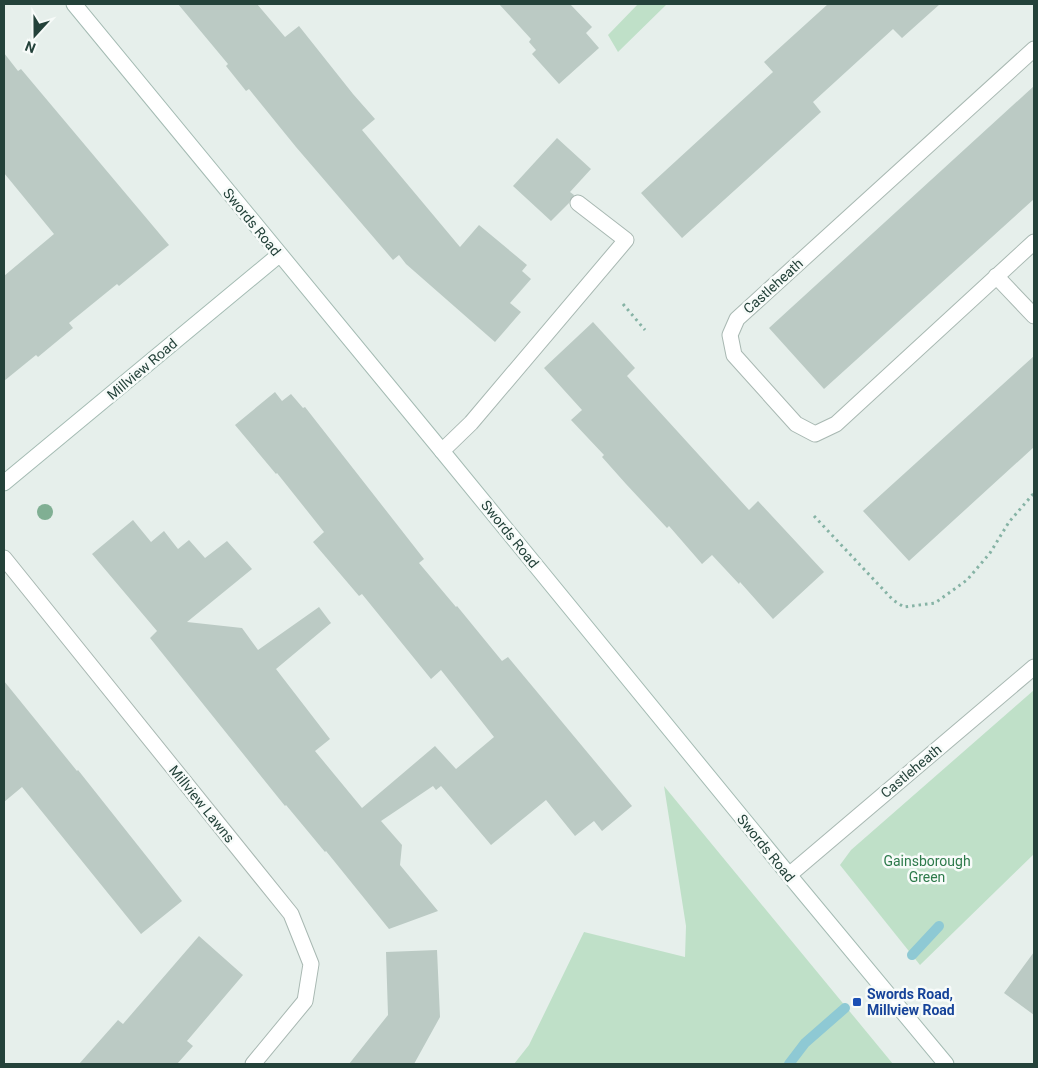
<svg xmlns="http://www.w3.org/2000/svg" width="1038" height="1068" font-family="Roboto,sans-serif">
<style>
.green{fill:#bfe0c8}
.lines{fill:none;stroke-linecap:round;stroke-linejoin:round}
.stream{stroke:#8ec9d4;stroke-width:10}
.building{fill:#bbcac4}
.lane-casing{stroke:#a8b8b2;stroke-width:17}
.street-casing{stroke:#a8b8b2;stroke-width:17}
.secondary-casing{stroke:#a4bbb3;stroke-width:17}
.path{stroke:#86b3a5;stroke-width:3;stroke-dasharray:2.5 4;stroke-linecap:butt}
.lane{stroke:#fff;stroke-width:15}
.street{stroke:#fff;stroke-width:15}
.secondary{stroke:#fff;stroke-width:15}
.tree{fill:#80af93}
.transit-dot{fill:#1a4fb4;stroke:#f7fbf9;stroke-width:2}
.labels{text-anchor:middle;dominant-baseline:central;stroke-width:5;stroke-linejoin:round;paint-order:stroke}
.street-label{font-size:14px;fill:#24423a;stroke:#f7fbf9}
.park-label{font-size:14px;fill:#2d7a4b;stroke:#f7fbf9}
.transit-label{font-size:14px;font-weight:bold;fill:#164399;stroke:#f7fbf9;text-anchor:start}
</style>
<rect width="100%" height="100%" fill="#e6efeb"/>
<!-- green -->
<path class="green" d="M638,4h29l-49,48 -10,-17z
M1034,690v164l-114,111 -80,-100 11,-15z
M664,786l229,278h-379l15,-19 55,-113 101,25 1,-31z"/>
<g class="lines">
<!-- stream -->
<path class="stream" d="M912,955l27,-29
M789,1064l16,-21 40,-35"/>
</g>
<!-- building -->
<path class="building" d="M178,4h79l28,33 14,-11 54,68 22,25 -13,11 98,117 19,-22 48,40 -5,6 9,8 -21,24 11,9 -26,30 -89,-78 -7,-9 -6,5 -97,-113 -47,-58 -3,2 -20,-25 2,-2z
M499,4h71l22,23 -6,6 13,15 -40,36 -27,-30 4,-4 -7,-8 2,-3z
M828,4h112l-38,34 -9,-9 -80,73 8,10 -139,126 -41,-45 132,-121 -9,-10z
M4,53l14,18 3,-2 148,176 -50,41 -2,-2 -48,39 4,5 -35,29 -2,-2 -32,26v-105l50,-42 -50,-61z
M1034,86v113l-210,190 -55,-61z
M557,138l34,31 -21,23 4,3 -5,8 -18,18 -38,-35z
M593,322l42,46 -8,8 122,134 9,-9 66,71 -51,47 -33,-37 -1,2 -27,-29 -10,9 -33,-38 -2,2 -41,-44 -24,-27 2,-2 -33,-35 11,-10 -38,-42z
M1034,356v91l-125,114 -46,-50z
M275,392l7,9 9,-7 12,14 2,-1 119,152 -5,4 37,44 1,-1 45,55 6,-4 124,149 -30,25 -8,-10 -19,15 -29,-36 -55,45 -50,-59 -5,4 -3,-4 -52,35 21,24 -2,20 38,46 -49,18 -63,-78 -1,1 -39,-47 -1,1 -135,-168 7,-7 -65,-77 41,-34 18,22 13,-11 14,18 11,-9 16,18 22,-17 25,28 -65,53 55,6 16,22 61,-43 12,16 -55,46 54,70 -15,12 47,57 73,-62 21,23 38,-32 -53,-67 -10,9 -69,-85 -3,2 -46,-54 11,-10 -47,-59 -1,1 -41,-49z
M4,681l73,90 1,-1 23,29 81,102 -41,33 -119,-147 -18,15z
M199,936l44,39 -56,66 6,5 -16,18h-98l39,-44 5,4z
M437,950l3,67 -26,47h-65l39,-49 -2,-63z
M1034,952v63l-30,-22z"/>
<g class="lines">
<!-- lane casing -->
<g class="lane-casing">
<path id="lane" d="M442,451l29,-28 155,-183 -48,-37"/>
</g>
<!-- street casing -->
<g class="street-casing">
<path id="street" d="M1034,49l-297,270 -7,16 4,20 62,69 19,10 21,-10 198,-182
M996,276l38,40
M4,558l287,356 20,50 -6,37 -52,63
M789,875l245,-208"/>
</g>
<!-- secondary casing -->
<g class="secondary-casing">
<path id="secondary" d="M74,4l368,447 347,424 157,189
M4,483l275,-228"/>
</g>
<!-- path -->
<path class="path" d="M623,304l22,26
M814,516l79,84 11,7 31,-4 32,-23 23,-27 19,-31 25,-29"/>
<!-- lane -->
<use href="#lane" class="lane"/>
<!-- street -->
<use href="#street" class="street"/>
<!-- secondary -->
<use href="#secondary" class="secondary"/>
</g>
<!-- trees -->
<circle class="tree" cx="45" cy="512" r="8"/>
<!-- markers -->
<rect class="transit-dot" x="852" y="997" width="10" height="10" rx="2.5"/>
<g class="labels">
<!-- street labels -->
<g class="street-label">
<text transform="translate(252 222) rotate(51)">Swords Road</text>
<text transform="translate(773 286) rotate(-42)">Castleheath</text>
<text transform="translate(142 369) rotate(-40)">Millview Road</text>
<text transform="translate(510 534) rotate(51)">Swords Road</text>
<text transform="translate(911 771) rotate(-40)">Castleheath</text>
<text transform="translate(202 804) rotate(51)">Millview Lawns</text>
<text transform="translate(766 848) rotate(51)">Swords Road</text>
</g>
<!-- park labels -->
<g class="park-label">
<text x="927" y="861">Gainsborough<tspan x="927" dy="16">Green</tspan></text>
</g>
<!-- transit labels -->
<g class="transit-label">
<text x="867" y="994">Swords Road,<tspan x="867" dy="16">Millview Road</tspan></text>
</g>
</g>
<!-- border -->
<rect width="1038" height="1068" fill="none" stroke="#24423a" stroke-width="10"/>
<!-- north arrow -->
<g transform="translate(35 35) rotate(201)" stroke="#f7fbf9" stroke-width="4" paint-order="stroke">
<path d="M0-4L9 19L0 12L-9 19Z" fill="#24423a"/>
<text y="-8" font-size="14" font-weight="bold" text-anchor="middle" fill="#24423a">N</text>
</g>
</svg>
